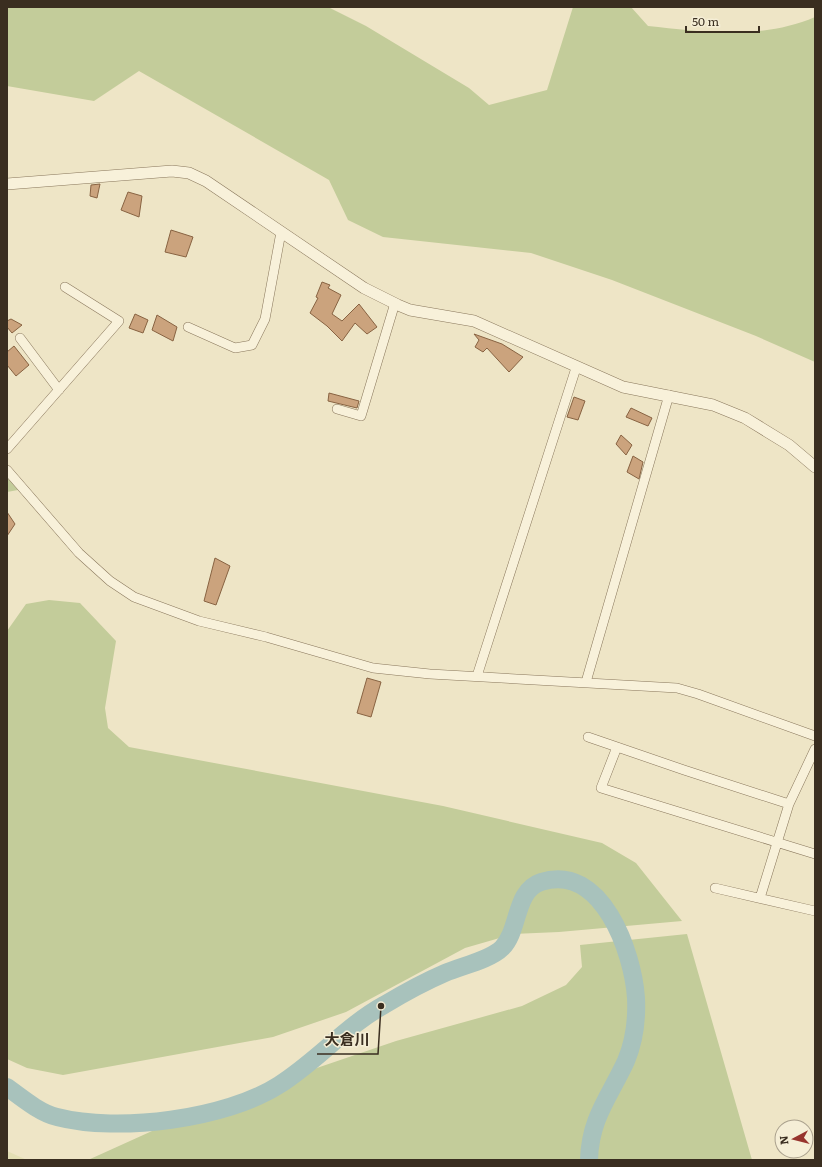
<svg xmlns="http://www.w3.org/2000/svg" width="822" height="1167" font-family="Literata,'Noto Sans JP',serif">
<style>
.farmland{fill:#e3dfb4}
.green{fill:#c3cc9a}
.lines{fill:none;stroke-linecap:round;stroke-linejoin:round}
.river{stroke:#a8c2bc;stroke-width:18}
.building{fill:#cba37d;stroke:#886342}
.minor-casing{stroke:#89775c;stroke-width:10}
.tertiary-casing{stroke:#89775c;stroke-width:12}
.minor{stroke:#f8f1da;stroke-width:9}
.tertiary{stroke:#f8f1da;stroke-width:11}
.leader{fill:none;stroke:#3a2e20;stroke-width:1.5}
.callout-dot{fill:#3a2e20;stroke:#f5eed6;stroke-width:1.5}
.callout-label{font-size:15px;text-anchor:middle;font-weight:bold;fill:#3a2e20;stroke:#f5eed6;stroke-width:3;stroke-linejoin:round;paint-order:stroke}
</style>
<rect width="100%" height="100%" fill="#eee5c6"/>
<!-- farmland -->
<path class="farmland" d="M7,1151l20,9h-20z"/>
<!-- green -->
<path class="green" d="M7,7h321l38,19 103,62 20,17 58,-15 26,-83h58l17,19c55,6 114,14 167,-9v345l-59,-26 -144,-56 -81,-27 -148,-16 -35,-17 -19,-40 -190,-109 -45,30 -87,-15z
M7,477l11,13 -11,2z
M49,600l31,3 36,38 -11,67 3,20 21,19 314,59 159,37 34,20 46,58 -123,11 -46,2 -48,14 -119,64 -73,25 -210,38 -36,-7 -20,-9v-428l19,-27z
M687,934l65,226h-664l106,-48 114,-41 88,-30 126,-35 44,-21 16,-18 -2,-22z"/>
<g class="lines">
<!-- river -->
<path class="river" d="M7,1087c15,11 33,26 50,30 61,16 169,2 222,-32 38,-24 67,-59 105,-80 20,-12 40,-23 61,-32 16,-7 45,-13 57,-25 18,-18 12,-57 39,-66 61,-20 92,71 95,116 1,21 -2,44 -10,63 -16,35 -36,57 -37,99"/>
</g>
<!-- building -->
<path class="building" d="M100,184l-3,14 -7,-2 1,-11z
M128,192l14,4 -3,21 -18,-7z
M171,230l22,7 -7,20 -21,-5z
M322,282l8,3 -2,3 13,7 -9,19 10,7 17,-17 18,23 -10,7 -12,-11 -13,18 -15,-15 -17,-13 8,-15 -2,-1z
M135,314l13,6 -5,13 -14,-5z
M157,315l20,12 -4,14 -21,-11z
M11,319l11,6 -10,8 -5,-6v-6z
M474,334l28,10 21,13 -14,15 -22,-24 -4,4 -8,-5 4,-7z
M14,346l15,19 -13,11 -9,-11v-13z
M329,393l30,8 -2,7 -29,-7z
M574,397l11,4 -7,19 -11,-3z
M631,408l21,10 -4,8 -22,-9z
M621,435l11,10 -6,10 -10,-11z
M633,456l10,6 -4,17 -12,-7z
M7,512l8,12 -8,12z
M215,558l15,8 -14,39 -12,-4z
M367,678l14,4 -10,35 -14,-4z"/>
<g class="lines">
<!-- minor casing -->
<g class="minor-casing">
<path id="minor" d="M188,327l47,21 17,-3 13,-26 16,-87
M20,338l39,52
M337,409l24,7 34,-113
M7,449l112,-128 -54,-34
M7,470l72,83 31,28 24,16 65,24 67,16 107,31 57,6 247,14 21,6 117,42
M477,676l99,-308
M586,682l83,-287
M588,737l96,33 105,34
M617,747l-16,41 214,66
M715,888l100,23
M760,898l29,-94 26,-55"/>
</g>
<!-- tertiary casing -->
<g class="tertiary-casing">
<path id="tertiary" d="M7,184l165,-13 17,2 17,8 158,107 34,17 12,5 64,11 149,66 90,18 32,13 44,27 26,22"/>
</g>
<!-- minor -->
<use href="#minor" class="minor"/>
<!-- tertiary -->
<use href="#tertiary" class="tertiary"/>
</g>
<!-- callouts -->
<path class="leader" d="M381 1006L378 1054H317"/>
<circle class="callout-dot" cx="381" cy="1006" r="4"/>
<g class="callout-label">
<text x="347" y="1045">大倉川</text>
</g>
<!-- border -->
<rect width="822" height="1167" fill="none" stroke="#3a2e20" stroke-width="16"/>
<!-- north arrow -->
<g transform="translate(794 1139) rotate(263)"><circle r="19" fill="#f5eed6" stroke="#aaa18d"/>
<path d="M0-3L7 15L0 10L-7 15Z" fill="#97342d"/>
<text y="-6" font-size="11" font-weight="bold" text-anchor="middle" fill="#3a2e20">N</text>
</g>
<!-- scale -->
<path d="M686 26v6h73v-6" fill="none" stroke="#3a2e20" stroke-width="2"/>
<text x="692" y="26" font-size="12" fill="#3a2e20" stroke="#f5eed6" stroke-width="3" paint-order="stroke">50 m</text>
</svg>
